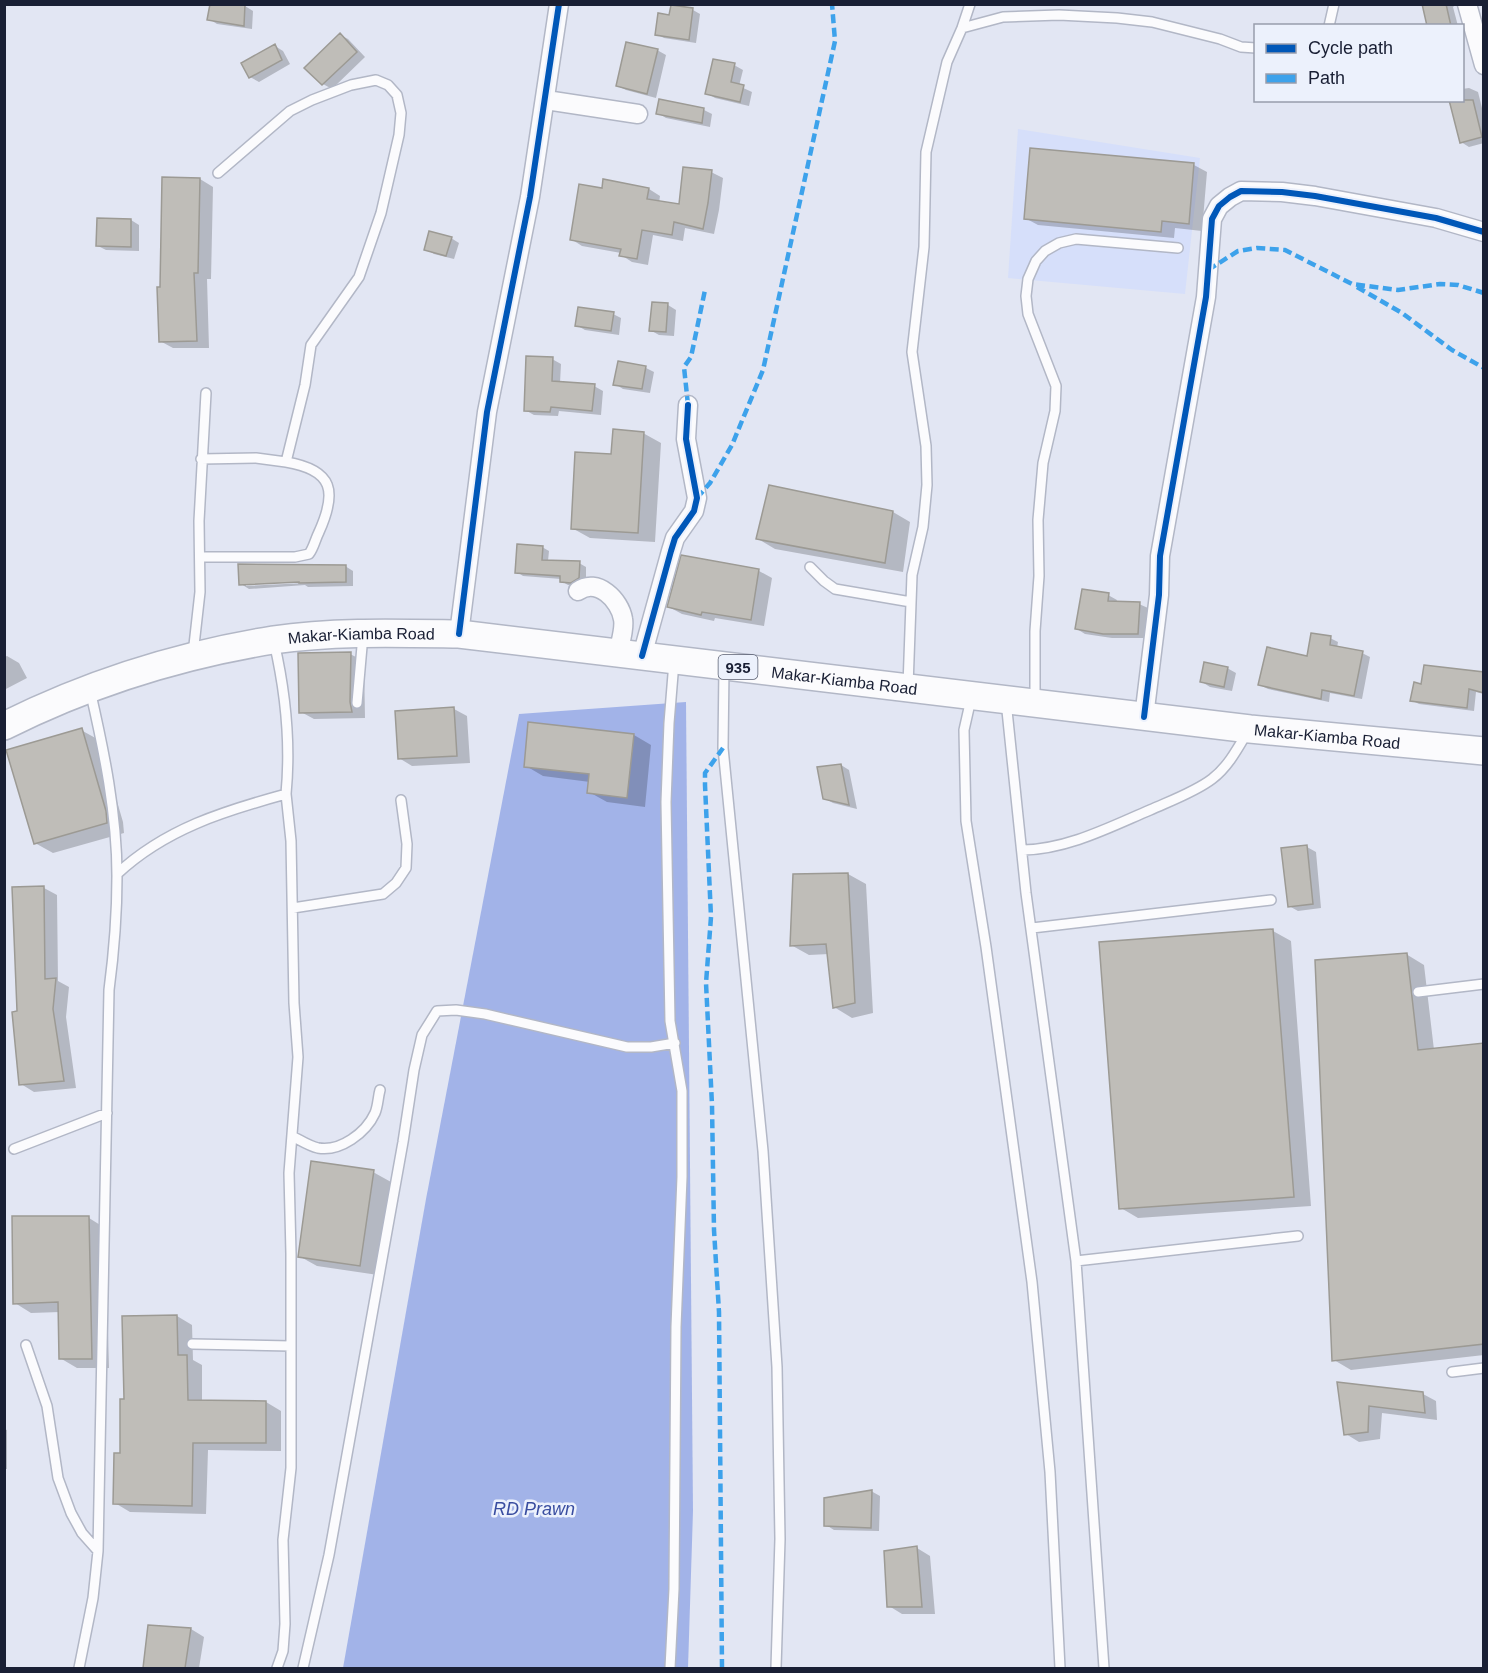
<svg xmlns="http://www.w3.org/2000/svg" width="1488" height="1673" font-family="Helvetica,sans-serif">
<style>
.built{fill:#d6dffa}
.water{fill:#a2b3e8}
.shadow{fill:#0003;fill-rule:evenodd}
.building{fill:#bfbdb8;stroke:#9c9a94;stroke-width:1.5}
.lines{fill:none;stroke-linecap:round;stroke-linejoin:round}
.lane-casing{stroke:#b2b7c6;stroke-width:12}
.street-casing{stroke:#b2b7c6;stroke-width:21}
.primary-casing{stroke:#b2b7c6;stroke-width:30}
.lane{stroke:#fbfbfd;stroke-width:9}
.street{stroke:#fbfbfd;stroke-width:18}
.primary{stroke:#fbfbfd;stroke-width:27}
.quiet{stroke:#3da2eb;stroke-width:4.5;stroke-dasharray:9 4.5;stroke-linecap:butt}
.cycleway-casing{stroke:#ecf1fc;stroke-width:10}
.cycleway{stroke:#0057b8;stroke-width:6}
.labels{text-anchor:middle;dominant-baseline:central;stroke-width:5;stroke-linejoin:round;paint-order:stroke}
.shield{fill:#ecf1fc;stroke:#585e70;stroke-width:1.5}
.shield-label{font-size:15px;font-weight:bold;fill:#191f34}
.street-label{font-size:16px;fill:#191f34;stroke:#ecf1fc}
.water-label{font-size:18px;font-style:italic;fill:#394da0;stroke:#ecf1fc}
</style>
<rect width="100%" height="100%" fill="#e2e6f3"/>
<!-- built -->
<path class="built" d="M1018,129l182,29 -15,136 -177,-16z"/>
<!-- water -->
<path class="water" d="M686,702l7,809 -5,157h-345l83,-469 93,-485z"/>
<!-- shadow -->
<path class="shadow" d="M1423,4h33l-3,3 5,19h-29z
M245,6l8,5 -1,18 -35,-5 -8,-5z
M672,7l21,3 7,4 -4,29 -32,-5 -8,-4 14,-18z
M340,35l8,4 17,18 -33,32 -9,-5 -17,-16z
M275,46l8,5 7,13 -31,18 -9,-5z
M657,50l9,5 -10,43 -30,-8 -8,-4z
M734,65l9,5 -4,16 13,6 -3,14 -34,-8 -8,-5z
M1469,88l9,4 6,24v27l-15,4 -8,-5 1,-53z
M660,100l44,10 8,4 -2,13 -44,-9 -8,-5z
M1194,165l13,7 -5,59 -27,-3 -1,10 -136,-13 -13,-7z
M711,172l12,6 -4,32 -5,24 -29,-6 -2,13 -30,-6 -5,30 -16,-3 -11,-7v-2l-39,-7 -11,-7 32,-49 1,-9 45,8 11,7 -1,7 21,3z
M164,178l36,1 13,8 -2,92h-4l2,69h-36l-13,-7z
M131,220l8,5v26l-33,-1 -8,-4z
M451,238l8,5 -5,16 -20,-5 -8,-5z
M668,305l8,5 -2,26 -15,-1 -9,-5z
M613,314l8,4 -2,17 -34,-5 -9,-5z
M552,359l9,5 -1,19 34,3 9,5 -2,24 -42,-4 -1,5 -24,-1 -9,-5z
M646,368l8,4 -4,21 -27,-4 -8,-5z
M643,433l18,10 -6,99 -65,-4 -18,-10z
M770,487l123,25 17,10 -7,50 -128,-23 -17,-10z
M542,547l7,4 -1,10 31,2 7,4v15l-8,4 -10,-1 -7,-4v-2l-38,-3 -6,-4z
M683,557l76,14 13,7 -8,48 -49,-8 -1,3 -32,-7 -13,-7z
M240,566h105l8,5v15l-45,1 -3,-2 -56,4 -8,-5zM306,580v3l-60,3v-3z
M1108,595l9,5 -1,3 23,1 9,4 -2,30h-34l-27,-4 -8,-5z
M1330,638l8,4 -1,6 25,5 8,4 -8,42 -32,-6 -1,9 -61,-13 -8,-4 48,-27z
M350,654l14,7 1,57 -51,1 -13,-7z
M7,656l12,7 8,15 -23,12v-33z
M1227,668l9,5 -4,18 -22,-4 -8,-5z
M1484,673v21l-8,-2 -2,19 -55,-7 -8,-4 11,-14z
M454,709l13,7 3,47 -58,3 -13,-8z
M81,730l18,10 24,82 1,11 -71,20 -18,-10z
M634,735l17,10 -6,62 -38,-5 -18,-10 1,-10 -47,-6 -17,-10z
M841,765l8,5 8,39 -24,-6 -9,-5z
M1307,847l9,5 5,56 -23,3 -9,-5z
M848,874l18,10 7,129 -21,5 -18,-11 -5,-53 -20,1 -18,-10z
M44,888l13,7 1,86 11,6 -3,30 10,71 -42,4 -13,-8 -2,-71z
M1273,931l18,10 20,265 -173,12 -17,-10z
M1406,954l18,11 10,85 50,-5v310l-133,15 -17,-10z
M373,1172l18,10 -13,93 -61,-9 -18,-10z
M89,1218l16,10 4,140h-32l-17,-10v-46l-29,1 -16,-10z
M177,1316l15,9 1,35 9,5v36l64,1 15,9v40l-73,-1 -2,64 -76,-2 -15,-9 6,-48z
M1339,1383l84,11 13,7 1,19 -55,-7 -2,26 -21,3 -13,-8z
M4,1429l3,1v39h-3z
M871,1491l9,5 -1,35 -45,-1 -8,-5z
M917,1548l13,8 5,58h-33l-13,-8z
M150,1627l41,2 13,8 -5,31h-54z"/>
<!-- building -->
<path class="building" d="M210,4h35l-1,22 -37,-6z
M1422,4h24l5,22h-24z
M671,5l22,3 -4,32 -34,-5 3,-22 11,2z
M340,33l17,19 -35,33 -18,-17z
M626,42l32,7 -11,45 -31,-8z
M275,44l7,16 -33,18 -8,-15z
M713,59l22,4 -4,19 13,3 -4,17 -35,-8z
M659,99l45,9 -2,15 -46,-9z
M1449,100h24l9,37 -22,6z
M1030,148l164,15 -5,61 -27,-3 -1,11 -137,-13z
M683,167l29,3 -4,33 -5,26 -29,-7 -2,13 -30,-5 -5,29 -18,-3 2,-7 -51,-9 9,-56 23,4 1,-9 46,9 -2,11 32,5z
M162,177l38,1 -2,95h-4l3,68 -38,1 -2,-55h3z
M97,218l34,1v28l-35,-1z
M429,231l23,6 -6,19 -22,-6z
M652,302l16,1 -2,29 -17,-1z
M578,307l36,5 -3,19 -36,-5z
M526,356l27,1 -1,24 43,3 -3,27 -41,-4 -1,5 -26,-1z
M618,361l28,5 -4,23 -29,-4z
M613,429l31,3 -6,101 -67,-4 4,-77 36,2z
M769,485l124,26 -8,52 -129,-24z
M517,544l26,2 -1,14 38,1 -1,17 -8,5 -11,-1v-6l-45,-3z
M681,555l78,14 -8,51 -49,-8 -1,3 -34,-8z
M238,564l108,1v17l-47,1v-1l-60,3z
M1082,589l27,4 -1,8 32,1 -2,32h-35l-28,-5z
M1311,633l20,3 -1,9 33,6 -9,45 -32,-6 -1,9 -63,-14 9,-38 40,9z
M351,652l-1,50 2,10 -53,1 -1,-60z
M1204,662l24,5 -4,20 -24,-5z
M1424,665l60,7v21l-15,-4 -2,19 -57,-7 4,-19 7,2z
M454,707l3,49 -59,3 -3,-48z
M528,722l106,12 -7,64 -40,-5 2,-19 -65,-7z
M82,728l24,83 1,12 -73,21 -28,-94z
M841,764l8,41 -26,-6 -6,-32z
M1307,845l6,59 -25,3 -7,-59z
M848,873l7,130 -22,5 -7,-64 -36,2 3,-72z
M44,886l1,93 11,-1 -3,31 11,72 -45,4 -7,-73 5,-1 -5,-124z
M1273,929l21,268 -175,12 -20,-267z
M1407,953l11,97 66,-7v301l-152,17 -17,-401z
M311,1161l63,9 -14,96 -62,-9z
M12,1216h77l3,143h-33l-1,-57 -45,2z
M177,1315l1,40h9l1,45 78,1v42h-73l-1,63 -79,-2 1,-51h6v-54h4l-2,-83z
M1337,1382l86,10 2,21 -56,-7 -1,26 -24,3z
M872,1490l-1,38 -47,-2v-28z
M917,1546l5,61h-35l-3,-56z
M148,1625l43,3 -6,40h-42z"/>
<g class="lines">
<!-- lane casing -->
<g class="lane-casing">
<path id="lane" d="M1329,26l5,-22
M962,28l41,-11 56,-2 58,3 35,4 68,17 21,8 15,1
M201,459l55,-1 30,4 19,-77 6,-40 48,-68 22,-64 18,-78 2,-22 -4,-18 -9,-10 -12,-5 -25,5 -39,15 -22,11 -72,62
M200,557h95l14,-3c5,-7 6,-14 10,-22 18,-40 15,-62 -33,-70
M810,567l14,14 11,8 76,13
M193,654l7,-62 -1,-71 7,-128
M724,668l-1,80 40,403 14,216 3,172 -4,129
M908,686l4,-111 11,-48 4,-42 -1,-39 -14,-94 12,-105 2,-95 21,-90 15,-34 8,-24
M971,699l-7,31 2,91 20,126 46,335 18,190 10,196
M1006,701l20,192 50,368 28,407
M1035,702v-71l4,-55 -1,-56 5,-57 12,-52 1,-25 -28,-72 -2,-18 2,-17 8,-18 9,-10 14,-8 17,-4 102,9
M357,703l6,-68
M1023,850c45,-1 87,-23 127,-40 20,-9 45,-18 62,-31 16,-12 26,-31 36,-48
M117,874c48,-45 107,-63 169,-80 5,-52 0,-100 -12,-152
M293,908l90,-14 13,-11 10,-15 1,-24 -6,-44
M1032,928l239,-28
M1418,992l66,-8
M292,1136c8,4 17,10 26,12 22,4 48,-15 57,-35 3,-7 3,-16 5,-23
M14,1149l93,-36
M1076,1261l222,-25
M192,1344l99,2
M26,1345l21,61 11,72 13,35 11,20 16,18
M1452,1372l32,-4
M79,1668l14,-70 5,-47 11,-561c5,-38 8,-76 8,-114 0,-62 -13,-125 -27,-186
M277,1668l6,-17 2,-27 -2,-84 8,-72v-214l-2,-81 9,-116 -4,-54 -3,-162 -5,-47
M303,1668l26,-113 74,-413 11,-72 8,-35 15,-24 19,-1 29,4 142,33h24l24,-4
M670,1668l4,-79 2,-262 6,-150v-86l-12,-70 -4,-219 3,-79 5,-61"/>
</g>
<!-- street casing -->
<g class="street-casing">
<path id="street" d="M1467,4l17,61
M546,100l92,14
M578,591c19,-14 42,9 45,28 2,10 -3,24 -5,34
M459,634l28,-222 43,-215 29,-193
M642,656l29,-105 4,-13 19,-27 3,-13 -11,-59 2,-34
M1144,717l15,-122 1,-39 46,-259 6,-78 7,-13 11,-9 11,-6 41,1 33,4 121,22 48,14"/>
</g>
<!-- primary casing -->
<g class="primary-casing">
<g id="primary">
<path id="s1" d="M4,726c84,-42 176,-71 269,-86 61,-9 124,-7 186,-6l791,95 234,22"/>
</g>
</g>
<!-- lane -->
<use href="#lane" class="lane"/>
<!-- street -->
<use href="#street" class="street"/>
<!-- primary -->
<use href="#primary" class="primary"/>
<!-- quiet -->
<path class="quiet" d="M1208,270l30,-19 19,-3 28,2 67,34 46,6 42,-6 18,1 26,8
M1357,287l45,26 50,37 32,18
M688,405l-4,-38 7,-10 14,-67
M697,498l13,-15 22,-38 31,-75 72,-329 -3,-37
M722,1668l-3,-356 -5,-82 -2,-125 -6,-122 5,-66 -6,-132v-12l18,-25"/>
<!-- cycleway casing -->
<g class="cycleway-casing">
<path id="cycleway" d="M459,634l28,-222 43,-215 29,-193
M642,656l29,-105 4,-13 19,-27 3,-13 -11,-59 2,-34
M1144,717l15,-122 1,-39 46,-259 6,-78 7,-13 11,-9 11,-6 41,1 33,4 121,22 48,14"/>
</g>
<!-- cycleway -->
<use href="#cycleway" class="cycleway"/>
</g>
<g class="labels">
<!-- shield labels -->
<rect class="shield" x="718.5" y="655" width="39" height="24" rx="4.5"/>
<g class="shield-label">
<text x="738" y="667">935</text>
</g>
<!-- street labels -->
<g class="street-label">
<text stroke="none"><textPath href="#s1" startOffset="372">Makar-Kiamba Road</textPath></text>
<text stroke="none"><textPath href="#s1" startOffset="858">Makar-Kiamba Road</textPath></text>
<text stroke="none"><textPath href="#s1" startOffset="1344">Makar-Kiamba Road</textPath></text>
</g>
<!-- water labels -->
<g class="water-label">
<text x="534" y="1509">RD Prawn</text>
</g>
</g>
<!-- border -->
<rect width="1488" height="1673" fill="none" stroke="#191f34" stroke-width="12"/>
<!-- legend -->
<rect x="1254" y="24" width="210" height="78" fill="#ecf1fc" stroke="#989dac" stroke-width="1.5"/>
<rect x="1266" y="44" width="30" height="9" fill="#0057b8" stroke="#989dac" stroke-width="1.5"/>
<text x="1308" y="54" font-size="18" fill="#191f34">Cycle path</text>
<rect x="1266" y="74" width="30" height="9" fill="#3da2eb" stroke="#989dac" stroke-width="1.5"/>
<text x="1308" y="84" font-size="18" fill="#191f34">Path</text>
</svg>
